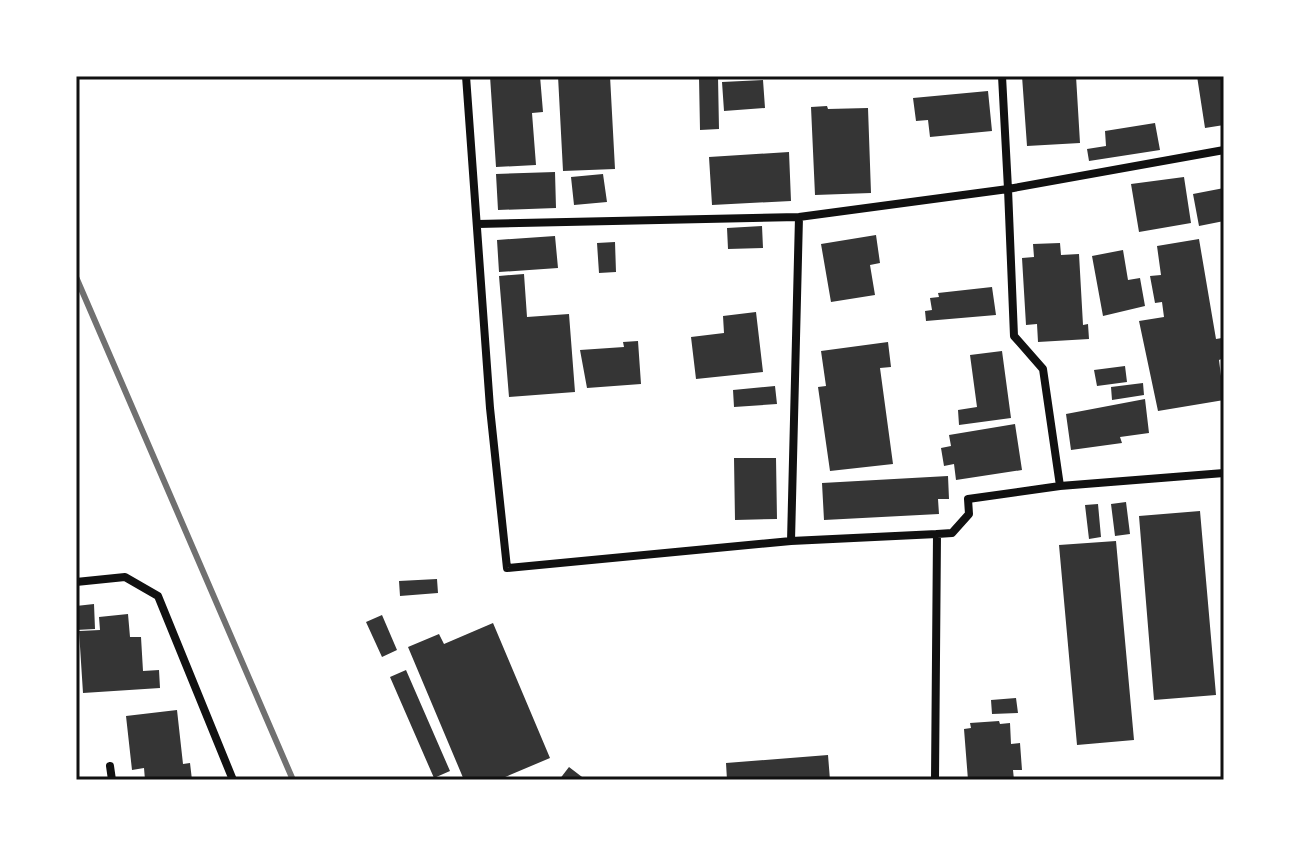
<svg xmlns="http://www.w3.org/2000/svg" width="1300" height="856" font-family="Signika,sans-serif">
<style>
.building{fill:#353535}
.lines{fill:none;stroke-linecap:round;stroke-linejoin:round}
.minor{stroke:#111;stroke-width:8}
.rail{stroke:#707070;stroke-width:6}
.neatline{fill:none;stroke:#111;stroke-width:3}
</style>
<rect width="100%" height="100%" fill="#fff"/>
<!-- building -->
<path class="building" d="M490,76h50l3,36 -11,1 4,52 -40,2z
M558,76h52l5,93 -52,2z
M1022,76h54l4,67 -53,3z
M1197,76h27v49l-19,3z
M699,77h19l1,52 -19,1z
M763,80l2,28 -41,3 -2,-29z
M988,91l4,40 -62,6 -2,-17 -12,1 -3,-23z
M827,106l1,3 40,-1 3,85 -56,2 -4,-88z
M1155,123l5,27 -71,11 -2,-12 19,-3 -1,-15z
M789,152l2,49 -79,4 -3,-48z
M555,172l1,36 -58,2 -2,-36z
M603,174l4,28 -33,3 -3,-28z
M1184,177l7,46 -52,9 -8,-48z
M1224,188v33l-25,5 -6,-32z
M762,226l1,22 -35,1 -1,-21z
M876,235l4,28 -10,2 5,30 -44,7 -10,-58z
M555,236l3,32 -59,4 -2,-32z
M1199,239l17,100 6,-1 2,13v7l-5,2 5,40 -66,11 -19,-90 25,-4 -2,-15 -7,1 -5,-27 11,-1 -4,-29z
M615,242l1,30 -17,1 -2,-30z
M1060,243l1,12 18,-1 4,71 5,-1 1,15 -51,3 -1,-18 -11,1 -4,-67 12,-1 -1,-13z
M1123,250l5,30 12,-2 5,28 -42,10 -11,-60z
M524,274l3,43 42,-3 6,78 -66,5 -10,-121z
M992,287l4,28 -70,6 -1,-10 7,-1 -2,-12 9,-1 -1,-4z
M756,312l7,60 -67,7 -5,-42 33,-4 -1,-17z
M638,341l3,43 -54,4 -7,-38 44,-3 -1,-5z
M888,342l3,25 -11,1 13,96 -63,7 -12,-84 8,-1 -5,-35z
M1002,351l9,67 -52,7 -1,-15 19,-3 -7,-52z
M1125,366l2,16 -30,4 -3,-16z
M1143,383l1,12 -32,5 -1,-13z
M775,386l2,18 -43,3 -1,-17z
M1145,399l4,34 -29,4 2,6 -51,7 -5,-36z
M1015,424l7,46 -66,10 -2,-16 -10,2 -3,-18 10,-2 -2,-11z
M734,458h42l1,61 -42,1z
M948,476l1,23h-11l1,15 -115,6 -2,-37z
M1126,502l4,32 -15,2 -4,-32z
M1098,504l3,33 -12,2 -4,-34z
M1200,511l16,184 -62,5 -15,-184z
M1116,541l18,199 -57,5 -18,-200z
M437,579l1,14 -38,3 -1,-15z
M94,604l1,25 -19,1v-24z
M128,614l2,23h11l2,34 16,-1 1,18 -77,5 -4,-62 21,-1 -1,-13z
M382,615l15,35 -15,7 -16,-35z
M493,623l57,135 -52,22h-34l-56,-133 31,-13 5,10z
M406,670l44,101 -16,7 -44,-101z
M1016,698l2,15 -26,1 -1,-14z
M177,710l6,54 7,-1 2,17h-47l-1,-12 -12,2 -6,-54z
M999,721l1,3 10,-1 1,21 9,-1 2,27h-9l1,10h-46l-4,-51 7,-1 -1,-5z
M828,755l2,25h-103l-1,-17z
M569,767l17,13h-27z"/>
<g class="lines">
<!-- minor -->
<path class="minor" d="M466,76l24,332 17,160 284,-27 146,-7 -2,246
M1002,76l6,113 216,-39
M478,224l321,-7 209,-28 6,147 29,33 17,117 -92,13 1,15 -17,19 -15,1
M1060,486l164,-13
M791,541l8,-324
M76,582l49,-5 33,19 75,184
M110,766l2,14"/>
<!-- rail -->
<path class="rail" d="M76,277l217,503"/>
</g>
<!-- border -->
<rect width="1300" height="856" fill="none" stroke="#ffffff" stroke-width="156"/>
<rect x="78" y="78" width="1144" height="700" class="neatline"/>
</svg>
